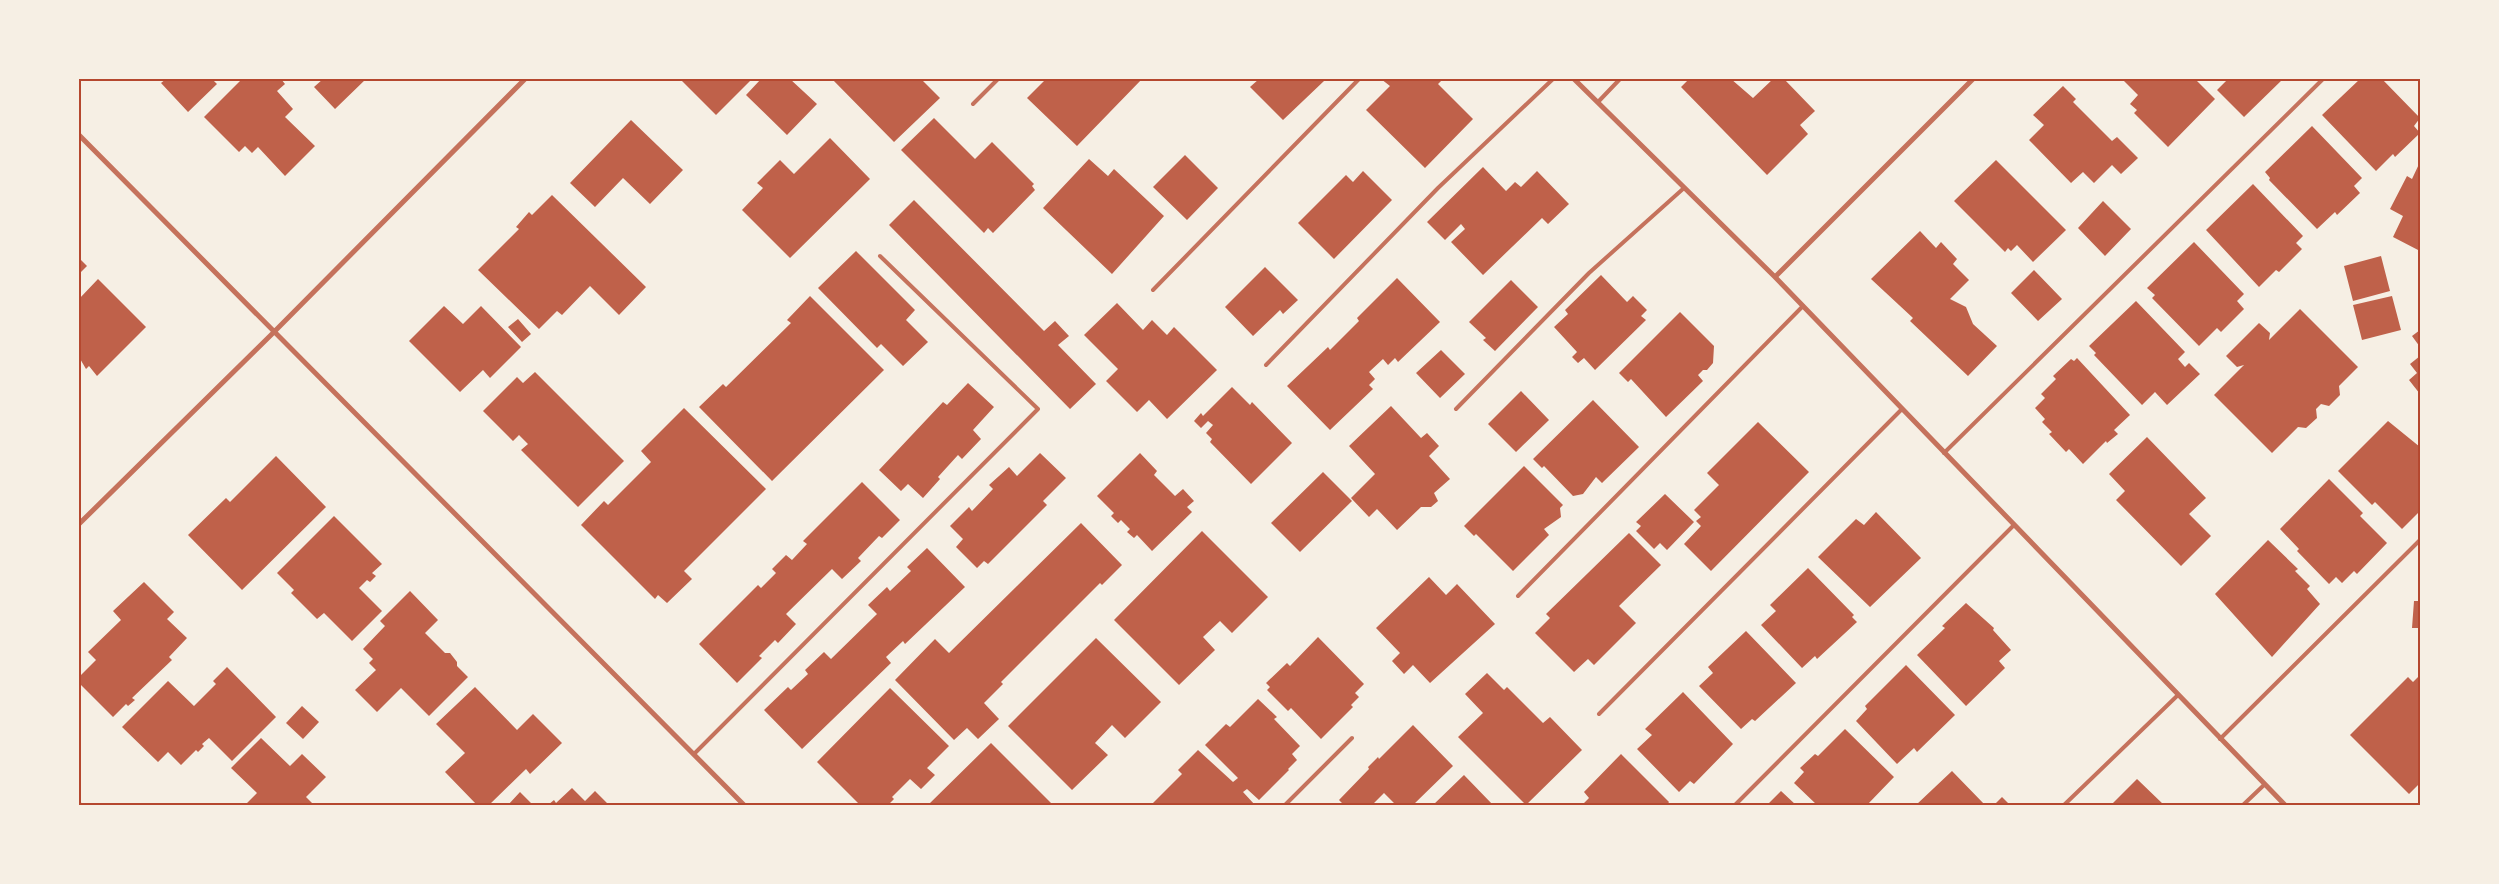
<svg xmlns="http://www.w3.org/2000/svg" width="2499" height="884" font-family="'Work Sans',sans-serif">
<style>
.building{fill:#bf614a}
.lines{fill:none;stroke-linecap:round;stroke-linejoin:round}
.service{stroke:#c5725c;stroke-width:4}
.minor{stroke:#c5725c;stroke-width:5}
.neatline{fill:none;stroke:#b5482f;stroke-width:2}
</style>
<rect width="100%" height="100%" fill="#f6efe4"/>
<!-- building -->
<path class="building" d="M166,79h46l5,5 -29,28 -27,-29z
M242,79h39l4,5 -8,7 16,18 -8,8 30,29 -30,30 -27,-29 -6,6 -7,-7 -6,6 -35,-35z
M323,79h43l-31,30 -21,-22z
M680,79h72l-36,36z
M761,79h29l27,25 -30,31 -41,-40z
M832,79h89l19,19 -46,44z
M1046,79h96l-65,67 -50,-48z
M1259,79h64l1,2 -41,39 -33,-33z
M1381,79h62l-5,5 35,35 -48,49 -59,-58 24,-24z
M1687,79h44l22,19 20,-19h11l31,32 -15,14 8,9 -41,41 -86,-88 7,-7z
M2122,79h73l20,20 -47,48 -34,-34 3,-3 -7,-6 8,-9z
M2228,79h55l-39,38 -27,-27z
M2360,79h22l38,39 -6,8 6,7 -25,24 -2,-3 -17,17 -54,-56z
M2063,86l13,13 -3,3 39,39 5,-4 21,21 -17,16 -9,-9 -18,18 -11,-11 -12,11 -42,-43 15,-15 -11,-10z
M934,118l41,41 17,-17 42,42 -2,2 3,4 -42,43 -5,-5 -4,5 -83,-83z
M631,120l52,50 -33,34 -27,-26 -28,29 -25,-24z
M2312,126l50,52 -8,8 6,7 -23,22 -2,-3 -18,17 -48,-49 1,-2 -5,-6z
M830,138l40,41 -80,79 -48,-48 21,-22 -6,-5 23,-23 14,14z
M1185,155l33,33 -31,32 -34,-33z
M1089,159l19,17 6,-7 50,47 -52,58 -69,-66z
M1996,160l70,70 -33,32 -16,-17 -6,6 -3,-3 -3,4 -51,-51z
M2420,162v89l-27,-14 10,-21 -13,-7 17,-33 5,3z
M1483,167l23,24 9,-9 6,5 16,-16 32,33 -21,20 -6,-6 -59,57 -32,-33 14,-13 -4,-5 -16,16 -18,-18z
M1363,171l29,29 -58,59 -36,-36 48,-48 7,7z
M2253,184l50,52 -7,7 6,6 -23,23 -3,-2 -17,17 -53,-57z
M552,195l94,92 -27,28 -29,-29 -28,29 -5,-4 -18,18 -61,-59 41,-41 -3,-2 13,-15 3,3z
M914,200l130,131 11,-10 14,15 -11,9 38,39 -26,25 -181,-184z
M2103,201l28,28 -26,27 -27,-28z
M1920,231l16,17 5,-6 16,17 -4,5 16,16 -19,19 16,8 7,17 24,22 -29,30 -58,-55 3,-3 -42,-39z
M2194,242l50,52 -7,7 7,8 -23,23 -4,-4 -18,18 -47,-48 3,-3 -8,-7z
M856,251l59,59 -9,10 22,22 -25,24 -22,-22 -4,4 -59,-60z
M2381,256l9,35 -37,10 -9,-35z
M79,258l8,8 -8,8z
M1265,267l33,33 -15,14 -3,-4 -27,26 -28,-29z
M2034,270l28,29 -24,22 -27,-28z
M1601,275l26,27 6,-6 14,14 -6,6 5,4 -51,50 -11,-12 -6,5 -6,-6 5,-5 -23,-25 14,-13 -3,-4z
M1397,278l43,44 -42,40 -3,-4 -7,7 -5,-6 -14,13 6,7 -6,6 4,4 -43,41 -43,-44 41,-39 2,3 29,-29 -2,-3z
M98,279l48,48 -49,49 -8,-10 -3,3 -7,-12v-58z
M1511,280l27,27 -43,44 -12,-11 3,-2 -17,-16z
M810,296l74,74 -112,111 -73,-74 24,-23 3,3 65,-64 -4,-3z
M2392,296l9,34 -39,10 -9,-35z
M2136,301l49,51 -7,7 7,8 4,-4 11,11 -33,31 -12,-13 -13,13 -48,-50 2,-2 -7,-7z
M1117,303l26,27 9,-10 15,15 7,-8 43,43 -50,49 -18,-19 -12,12 -31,-31 12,-12 -34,-34z
M444,306l19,18 18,-18 40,41 -31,31 -7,-8 -23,22 -51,-51z
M2300,309l58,58 -19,19 1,9 -11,11 -8,-2 -5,5 1,9 -11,10 -8,-1 -26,26 -58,-58 30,-30 -7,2 -11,-11 33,-33 11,10 -1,7z
M1680,312l34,34 -1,17 -6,7h-4l-5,5 5,6 -37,36 -35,-38 -3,3 -9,-9z
M518,319l13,15 -9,8 -14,-15z
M2420,330v17l-8,-11z
M1441,350l24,24 -25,24 -24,-25z
M2420,356v38l-11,-14 8,-7 -7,-9z
M2077,358l53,57 -16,15 4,4 -11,9 -1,-2 -23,23 -14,-15 -3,3 -17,-18 3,-2 -10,-10 3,-3 -10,-11 10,-10 -4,-4 15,-15 -3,-3 18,-17 3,2z
M535,372l89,89 -46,46 -57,-57 7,-6 -9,-9 -6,6 -30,-30 34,-34 6,6z
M968,383l26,24 -21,23 8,9 -19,20 -4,-4 -20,22 2,2 -17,19 -15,-14 -7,7 -22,-21 64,-68 4,3z
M1232,387l18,18 2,-3 40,41 -41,41 -41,-42 2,-3 -6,-6 7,-8 -5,-4 -7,7 -7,-7 7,-8 2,3z
M1521,391l28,29 -33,32 -28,-28z
M1593,400l46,47 -37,36 -6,-6 -13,17 -10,2 -29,-30 -2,2 -9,-9z
M1391,406l30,32 6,-5 12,13 -10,10 21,23 -16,14 4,8 -7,6h-10l-24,23 -20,-21 -8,8 -18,-19 24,-24 -26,-28z
M684,408l82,81 -82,82 8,8 -25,24 -9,-8 -3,4 -74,-74 23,-24 4,4 43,-43 -10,-11z
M2388,421l32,26v64l-18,18 -27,-27 -3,3 -34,-34z
M1758,422l51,50 -98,99 -27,-27 17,-18 -5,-5 5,-4 -7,-7 25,-25 -12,-12z
M2147,437l59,61 -17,16 22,22 -30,30 -65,-66 9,-9 -16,-17z
M1040,453l26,25 -23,23 4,4 -59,59 -4,-3 -7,7 -21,-21 7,-8 -13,-13 19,-19 3,4 21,-22 -4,-4 20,-18 8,9z
M1140,453l17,18 -3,4 21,21 8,-7 11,12 -7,6 5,5 -40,39 -15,-16 -3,3 -7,-6 3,-3 -9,-9 -3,3 -7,-7 3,-3 -17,-17z
M276,456l50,51 -84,83 -54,-55 38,-37 4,4z
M1524,466l39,39 -3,3 1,9 -17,12 5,6 -36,36 -37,-37 -2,2 -10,-10z
M1323,472l29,29 -52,51 -29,-29z
M2329,479l34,34 -3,3 27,27 -30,31 -3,-3 -12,12 -6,-6 -7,7 -32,-33 2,-2 -19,-20z
M862,482l38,38 -18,18 -3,-2 -21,22 3,3 -19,18 -10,-10 -46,45 10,10 -18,19 -3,-3 -16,16 3,2 -25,25 -38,-39 59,-59 3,3 15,-15 -4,-4 14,-14 6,5 15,-16 -4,-3z
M1665,494l29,28 -27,28 -7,-7 -6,6 -18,-18 5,-5 -5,-4z
M1876,512l45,46 -51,49 -52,-50 38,-38 8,6z
M334,516l48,48 -10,9 4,3 -6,6 -3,-2 -8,8 23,23 -30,30 -28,-28 -7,6 -26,-26 3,-3 -17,-17z
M1081,523l41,42 -20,20 -2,-2 -99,99 2,2 -19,19 15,16 -21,20 -11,-11 -13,12 -59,-60 40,-41 14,14z
M1202,531l66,66 -36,36 -12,-12 -17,16 12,13 -36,35 -65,-65z
M1629,533l32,32 -42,41 17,17 -42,42 -6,-6 -14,13 -39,-39 15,-15 -4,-4z
M2268,540l30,29 -3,2 15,15 -3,3 13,15 -48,53 -57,-63z
M927,548l38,39 -60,57 -2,-3 -17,16 5,6 -89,86 -38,-39 24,-23 3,3 17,-16 -3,-4 19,-18 7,7 46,-45 -9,-9 19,-18 3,4 21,-20 -4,-4z
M1808,568l46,47 -2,2 5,5 -40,37 -2,-3 -13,12 -41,-43 15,-14 -6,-6z
M1429,577l17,18 11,-11 38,40 -65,59 -17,-18 -9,9 -12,-13 8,-8 -24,-25z
M144,582l30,30 -7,7 20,19 -18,19 3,3 -40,38 3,2 -7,6 -2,-2 -13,13 -34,-34v-6l17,-17 -8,-8 33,-32 -8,-9z
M410,591l28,29 -13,13 20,20h5l7,9v4l11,11 -39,39 -28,-28 -24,24 -22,-22 21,-20 -7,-7 4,-4 -10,-10 22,-23 -5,-5z
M2414,601h6v27h-8z
M1966,603l28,25 -1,2 18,20 -12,11 6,7 -39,38 -49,-51 28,-27 -3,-2z
M1746,631l50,52 -41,38 -3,-2 -11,10 -42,-43 14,-13 -5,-6z
M1318,637l46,47 -9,9 4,4 -8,8 2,2 -32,32 -30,-31 -3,3 -21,-21 3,-3 -4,-4 21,-20 3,3z
M1096,638l65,64 -36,36 -13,-13 -17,18 13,12 -36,35 -64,-64z
M1906,665l49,50 -38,37 -3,-4 -17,16 -41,-43 11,-12 -2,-3z
M227,667l49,50 -44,44 -23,-23 -7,6 2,2 -6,6 -2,-2 -15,15 -13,-13 -10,10 -36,-35 46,-46 26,25 22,-22 -3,-3z
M1487,673l17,17 3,-3 36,36 7,-6 32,33 -56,55 -68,-68 25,-24 -18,-19z
M2420,675v108l-11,11 -59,-59 58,-58 5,5z
M475,687l42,43 16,-16 29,29 -32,31 -4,-5 -37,36h-12l-32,-33 20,-19 -29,-29z
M890,688l59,58 -22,22 8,7 -14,14 -11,-10 -18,18 2,2 -6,6h-28l-43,-43z
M1683,692l50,52 -39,40 -4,-3 -11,11 -42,-43 15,-14 -7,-6z
M1258,699l19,18 -3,2 26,27 -8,8 5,6 -9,9 1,1 -30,30 -12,-11 -4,3 12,13h-101l-2,-1 30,-30 -4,-4 20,-20 35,32 5,-4 -33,-33 21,-21 4,3z
M302,706l17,16 -16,17 -17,-16z
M1413,725l40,41 -40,39h-17l-12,-12 -12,12h-28l-5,-5 30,-31 -1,-2 10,-10 1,2z
M1845,729l49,48 -27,28h-50l-23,-22 10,-11 -4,-4 15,-14 3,2z
M261,738l29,28 12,-12 24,23 -20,20 8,8h-69l12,-12 -26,-25z
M991,743l62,62h-125z
M1621,754l48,48 -2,3h-85l7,-7 -5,-6z
M1952,771l33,34h-69z
M1464,775l29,30h-60z
M2137,779l27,26h-53z
M572,788l13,13 10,-10 14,14h-61l6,-5 2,3z
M1781,791l15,14h-29z
M520,792l13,13h-25z
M2002,797l8,8h-16z"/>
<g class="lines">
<!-- service -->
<path class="service" d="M1598,102l22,-23
M973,104l25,-25
M1153,290l206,-211
M1266,365l172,-177 115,-109
M1456,409l133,-136 95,-85
M1944,453l379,-374
M1518,596l285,-290
M1599,714l303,-305
M2220,739l200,-199
M694,754l344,-345 -158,-153
M1285,805l67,-67
M1735,805l279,-280
M2064,805l114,-110
M2243,805l21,-20"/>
<!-- minor -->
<path class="minor" d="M1574,79l201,198 510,528
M79,135l665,670
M1775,277l198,-198
M79,524l194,-191 252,-254
M79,804l1,1"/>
</g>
<!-- border -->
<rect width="2499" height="884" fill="none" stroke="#f6efe4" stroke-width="160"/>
<rect x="80" y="80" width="2339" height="724" class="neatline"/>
</svg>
